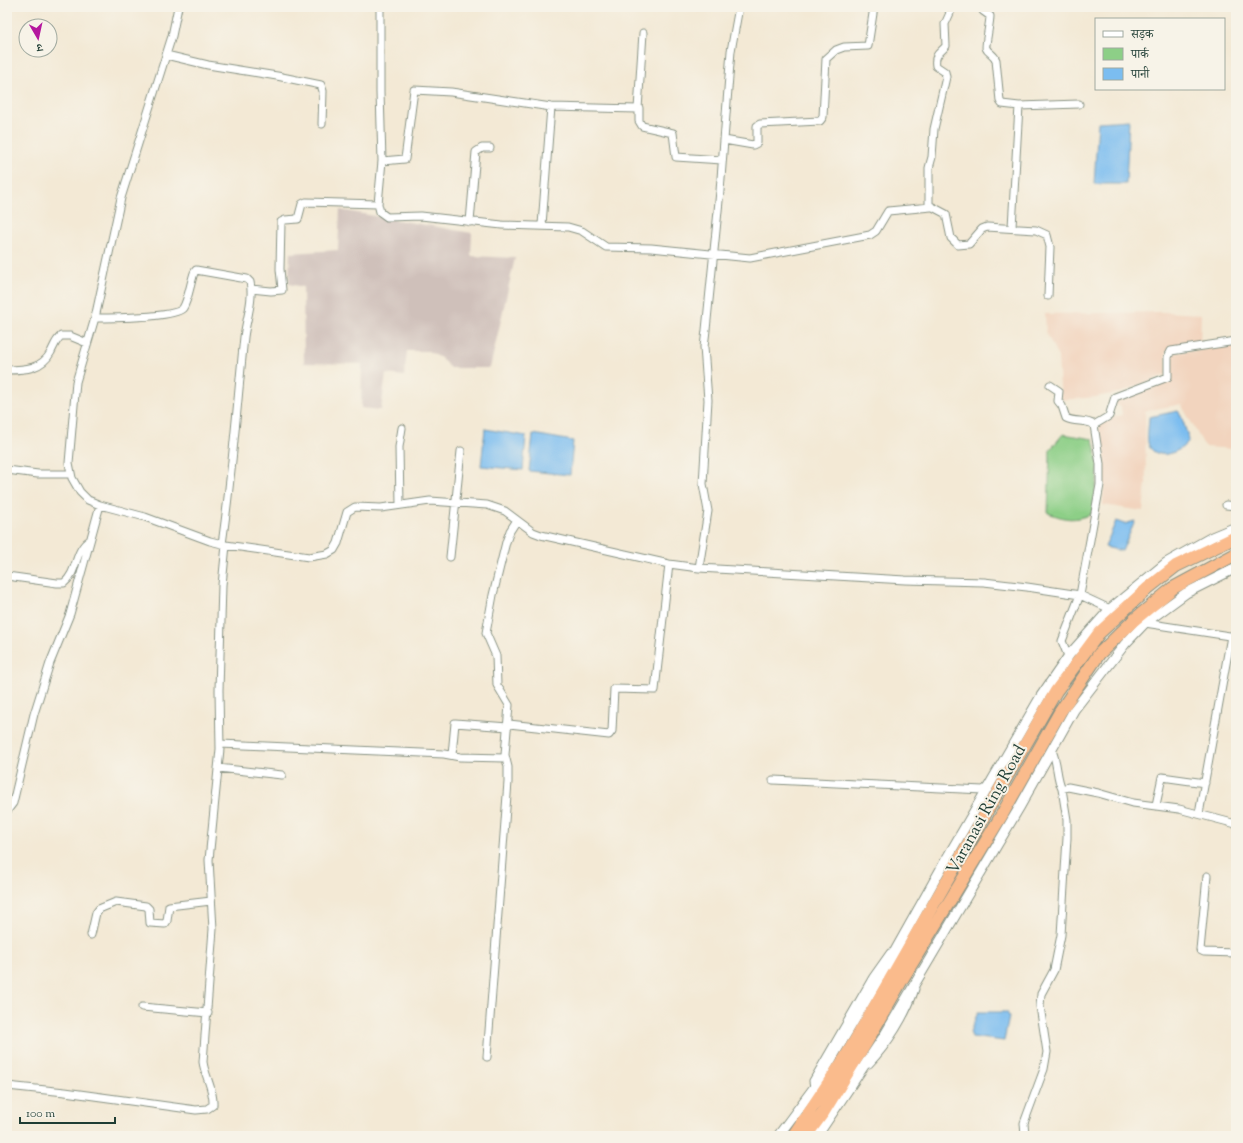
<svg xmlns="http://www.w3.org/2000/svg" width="1243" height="1143" font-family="'Sorts Mill Goudy','Noto Serif Devanagari',serif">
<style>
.built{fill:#f2d4be}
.industrial{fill:#cfc0ba}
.green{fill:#8dcf87;stroke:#56865e}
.water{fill:#7bbdf0;stroke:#4d7d92}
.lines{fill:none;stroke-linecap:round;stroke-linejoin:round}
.minor-casing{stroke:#899384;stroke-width:9}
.tertiary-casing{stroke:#899384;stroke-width:11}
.trunk-casing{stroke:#899384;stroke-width:14}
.minor{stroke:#fff;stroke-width:7}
.tertiary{stroke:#fff;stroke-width:9}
.trunk{stroke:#fabb8c;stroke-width:12}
.labels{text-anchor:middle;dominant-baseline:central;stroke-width:4;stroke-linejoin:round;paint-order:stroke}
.street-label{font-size:17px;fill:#1f3d34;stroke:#f7f3e8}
</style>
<rect width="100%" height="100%" fill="#f7f3e8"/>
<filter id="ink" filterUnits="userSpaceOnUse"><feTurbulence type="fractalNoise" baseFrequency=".025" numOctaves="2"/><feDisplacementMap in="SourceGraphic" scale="8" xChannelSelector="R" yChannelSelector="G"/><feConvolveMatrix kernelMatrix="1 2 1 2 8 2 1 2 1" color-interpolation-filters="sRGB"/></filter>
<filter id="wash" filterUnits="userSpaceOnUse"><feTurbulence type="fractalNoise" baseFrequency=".012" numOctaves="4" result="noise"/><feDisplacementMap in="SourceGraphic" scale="16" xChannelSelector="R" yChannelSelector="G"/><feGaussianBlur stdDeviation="0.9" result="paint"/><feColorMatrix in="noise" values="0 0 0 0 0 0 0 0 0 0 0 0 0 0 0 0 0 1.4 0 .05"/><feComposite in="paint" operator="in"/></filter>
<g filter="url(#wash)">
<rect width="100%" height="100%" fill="#f3e9d5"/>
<!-- built -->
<path class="built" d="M1163,312l38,2 -1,31 -32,5 -2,2 1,22 -45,18 -26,5 -35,3 -3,-43 -12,-25 -1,-18z
M1235,346l1,103 -31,-2 -24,-43 -36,7 1,72 -3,28 -40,-6 2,-56 -5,-1 -1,-23 14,-8 9,-2 -1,-9 -7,-2 5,-6 53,-18 -1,-23 3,-4z"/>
<!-- industrial -->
<path class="industrial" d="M340,210l132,23 -1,23 44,2 -25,110h-40l-9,-10 -13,-7h-21l-3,25 -18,-2 -5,36 -20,-2 1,-44 -58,-1 -1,-76 -14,-3 1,-31 48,-3z"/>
<!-- green -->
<path class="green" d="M1063,434l30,5 6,28 -7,47c-19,7 -25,6 -44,-1l2,-63z"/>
<!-- water -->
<path class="water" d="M1129,120l-3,64h-32l4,-62z
M1178,411l3,4 8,25c-7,12 -31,22 -40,6 -3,-7 0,-22 0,-29z
M485,429l41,7 -3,34 -42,-4z
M533,434l40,7 -3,34 -41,-4z
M1116,521l8,3 11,-3 -13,30 -17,-4z
M978,1012h29l2,5 -5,24 -32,-4 -2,-5z"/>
</g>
<g filter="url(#ink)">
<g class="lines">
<!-- minor casing -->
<g class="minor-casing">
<path id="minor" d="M178,7l-6,29 -51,162 -26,120 -19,64 -7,81 3,15 8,14 8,8 12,5 45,12 65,24 16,4 83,12 18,-3 7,-4 4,-7 9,-31 8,-5 26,1 49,-7 57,4 18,6 28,21 8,3 128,29 30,4 206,12 79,2 43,5 53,8 30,14
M380,7v85l2,69
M948,7l2,6 -5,11 1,22c-6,7 -12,8 -10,20l9,6 1,5 -12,52 -2,28 -3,11v37l17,9 5,24 7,7 11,-1 13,-15 5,-2 49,3 11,5 3,12 -2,49
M982,7l1,4 7,5c0,7 -5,30 -4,32 2,5 8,6 10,12l4,41 2,3 17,2 60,-2
M166,55l42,10 69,11 44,9 2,6 -1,33
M639,108v13l3,5 31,7 3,24 46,3
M724,140l29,5 4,-2v-17l3,-2 60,-3 3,-4 3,-58 10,-9 8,-3 24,-1 6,-39
M378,204l4,-43 23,-2 9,-69 37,2 100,15 87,2 5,-76
M470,222l6,-70 6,-4h8
M542,225l9,-118
M1012,227l7,-121
M251,289l20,2 11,-1 -2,-21 1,-47 4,-2 13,-1 4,-15 4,-2 72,2 2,8 7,5 34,-1 81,9 66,2 14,4 24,16 45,1 99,10 120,-23 6,-4 12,-20 43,-4
M95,318c14,0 81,0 88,-10 5,-7 8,-27 11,-35l2,-3 51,9 3,3c4,17 -4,38 -6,55 -7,69 -12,138 -22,207
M7,370c18,0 35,-1 44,-18 3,-6 5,-12 10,-16h9l17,7
M1050,385l9,6 -1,10 4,5 4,12c9,5 20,1 28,7
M7,470l31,4h33
M400,505l-1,-58 3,-19
M1226,505l10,1
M450,557l11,-106
M699,568l9,-57 -5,-27 5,-84 -4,-53 2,-17 14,-139 11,-140 8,-44
M7,576l50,7h7c14,-11 10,-33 26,-43
M1145,623l91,14
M1068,656l-6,-15 18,-46 20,-110v-21l-6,-39 15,-9 6,-19 53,-20v-20l3,-6 65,-10
M509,724l100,11 3,-4 2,-42 41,1 14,-126
M220,744l224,10 16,3 45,1
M1052,751c6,12 4,26 10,38
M452,755l3,-32 53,4
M218,768l64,7
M773,780l210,10 5,-3
M1156,805l6,-28 43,6
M7,811l6,-8 21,-89 16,-51 20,-49 30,-109
M1199,814l32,-178
M1207,876l-7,74 4,2 32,1
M91,935l5,-22 3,-4 17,-7 30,4 3,3 1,14 15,1 2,-3 2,-15 42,-5
M142,1007l66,6
M487,1057l21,-275v-15l-3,-12 4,-50 -12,-20 -1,-29 -10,-23 7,-38 13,-53 4,-11 7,-11
M869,1064c19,-20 37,-48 46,-75
M7,1086l58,6 131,18 11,-1 6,-4c1,-16 -8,-28 -10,-43l10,-133 -4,-69 11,-111 -1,-59 3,-105 4,-40
M814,1087l-1,-6 60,-104 17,-24
M1025,1136l-1,-13 20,-54 3,-17 -7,-46 1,-12 13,-24 7,-35 6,-97v-18l-5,-31 6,-2 30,6 35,10 46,6 57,15"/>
</g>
<!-- tertiary casing -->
<g class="tertiary-casing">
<path id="tertiary" d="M778,1136l38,-51 70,-118 61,-109 94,-162 29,-42 40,-45 56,-46 46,-26 24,-10
M817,1136l67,-100 135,-228 55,-98 51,-66 20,-21 41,-30 50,-25"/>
</g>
<!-- trunk casing -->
<g class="trunk-casing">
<path id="trunk" d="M793,1136l52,-78 211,-367 43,-58 49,-45 28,-22 60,-29
M806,1136l17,-23 44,-72 36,-63 97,-160 60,-106 39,-58 35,-34 39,-32 63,-34"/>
</g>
<!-- minor -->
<use href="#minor" class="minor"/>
<!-- tertiary -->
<use href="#tertiary" class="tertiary"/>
<!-- trunk -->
<use href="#trunk" class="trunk"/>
</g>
</g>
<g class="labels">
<!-- street labels -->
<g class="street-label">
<text transform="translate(987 810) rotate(-61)">Varanasi Ring Road</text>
</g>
</g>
<!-- margin -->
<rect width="1243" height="1143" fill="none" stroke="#f7f3e8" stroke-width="24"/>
<!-- legend -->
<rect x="1095" y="18" width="130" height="72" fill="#f7f3e8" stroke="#a1aaa0"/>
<rect x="1103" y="31" width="20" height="6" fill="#ffffff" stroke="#a1aaa0"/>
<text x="1131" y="38" font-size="12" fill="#1f3d34">सड़क</text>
<rect x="1103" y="48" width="20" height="12" fill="#8dcf87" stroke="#a1aaa0"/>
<text x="1131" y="58" font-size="12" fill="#1f3d34">पार्क</text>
<rect x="1103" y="68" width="20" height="12" fill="#7bbdf0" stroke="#a1aaa0"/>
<text x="1131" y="78" font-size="12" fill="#1f3d34">पानी</text>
<!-- north arrow -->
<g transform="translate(38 38) rotate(171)"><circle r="19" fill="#f7f3e8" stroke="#a1aaa0"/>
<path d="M0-3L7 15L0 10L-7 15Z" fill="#b5179e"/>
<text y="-6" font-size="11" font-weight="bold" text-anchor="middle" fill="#1f3d34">उ</text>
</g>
<!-- scale -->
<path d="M20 1117v6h95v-6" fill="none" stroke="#1f3d34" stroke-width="2"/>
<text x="26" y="1117" font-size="12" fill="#1f3d34" stroke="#f7f3e8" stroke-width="3" paint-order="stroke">100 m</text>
</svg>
